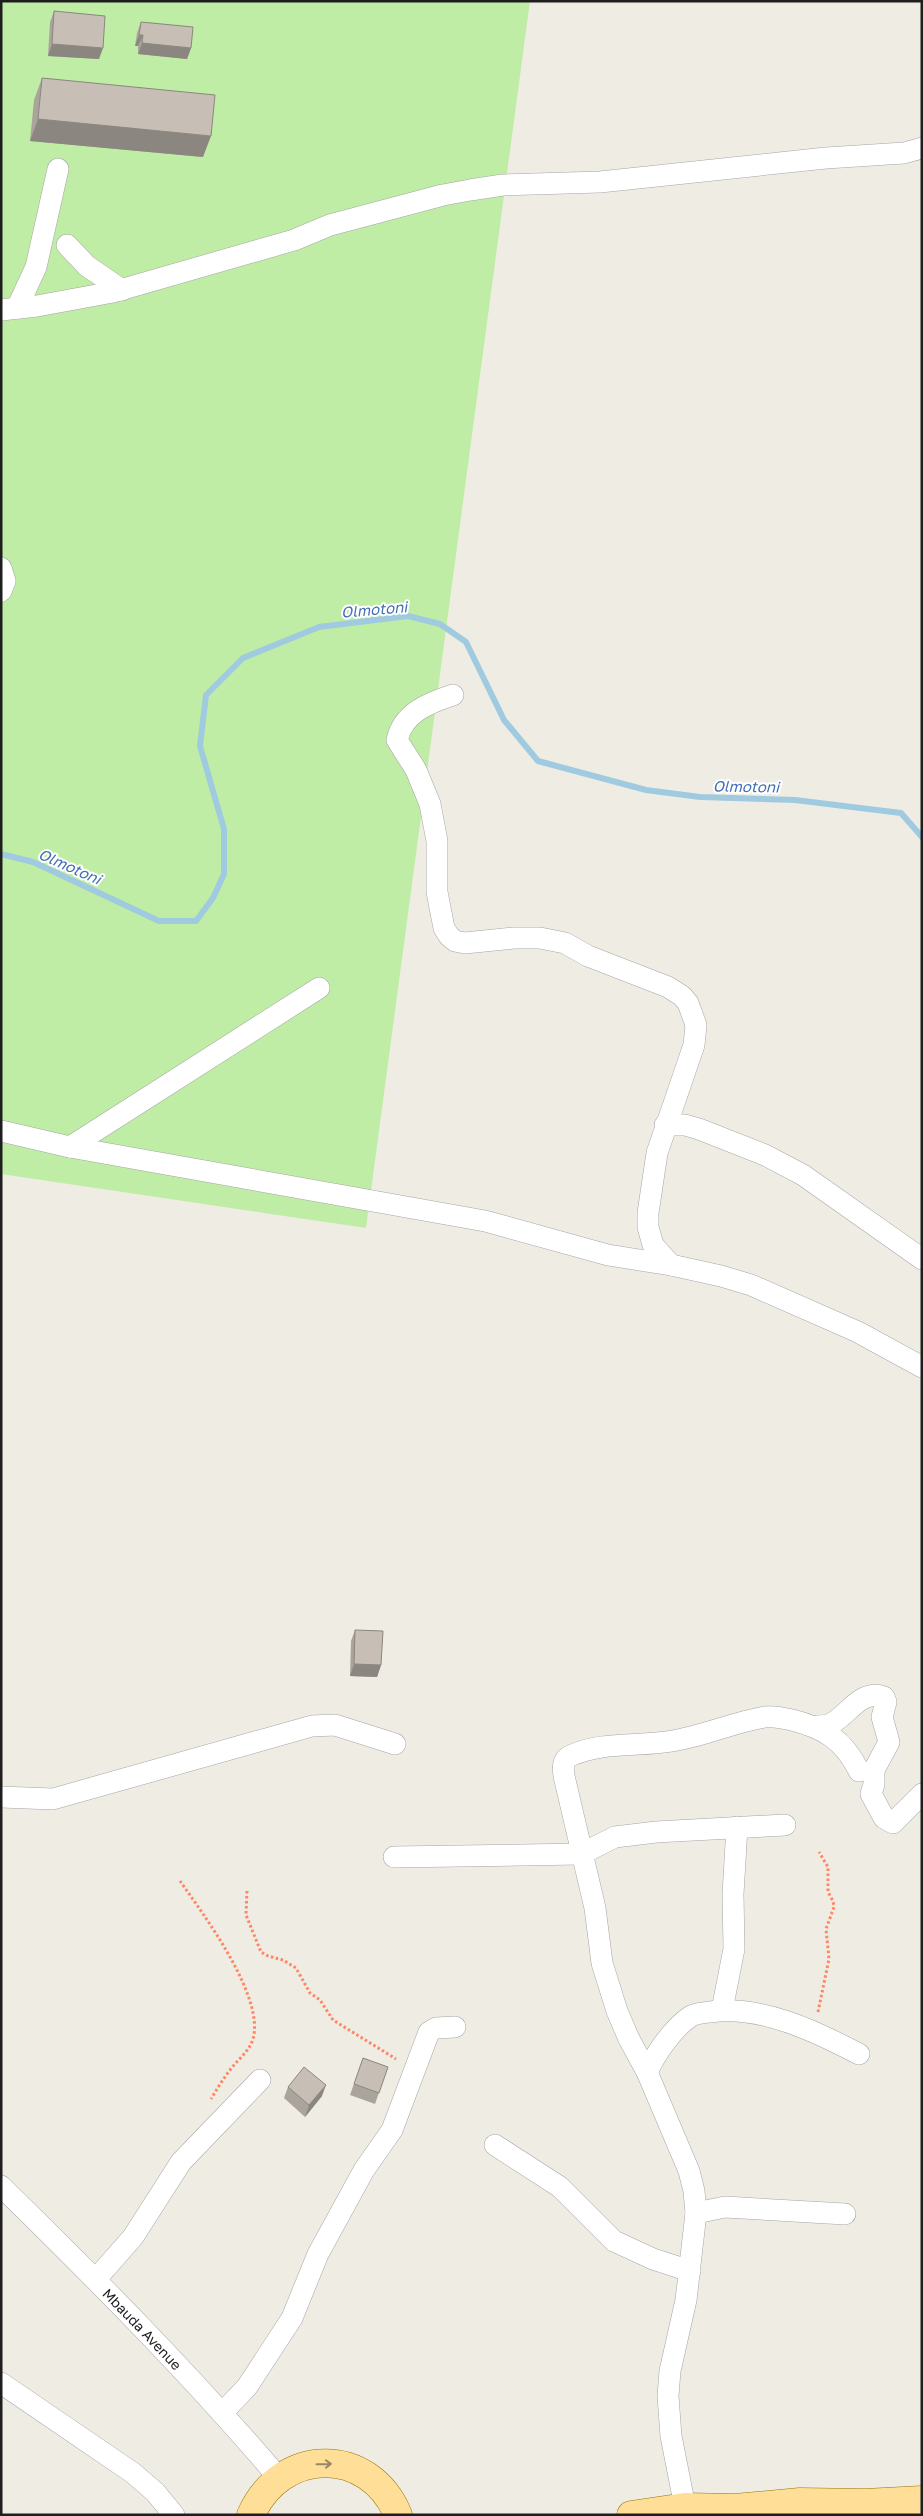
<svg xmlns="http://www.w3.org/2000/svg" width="923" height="2516" font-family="'Golos Text',sans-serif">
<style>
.grass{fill:#c0eda5}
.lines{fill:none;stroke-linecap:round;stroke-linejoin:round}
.stream{stroke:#a0cae0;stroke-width:6}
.minor-casing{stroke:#a5a5a5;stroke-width:22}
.major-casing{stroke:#977600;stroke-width:29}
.path{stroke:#ff8564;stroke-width:3;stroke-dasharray:2.5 2.5;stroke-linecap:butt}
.minor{stroke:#fff;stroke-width:21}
.major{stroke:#ffde98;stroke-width:28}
.wall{fill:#aba49d}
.shaded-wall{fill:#8b867f}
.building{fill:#c7bfb6;stroke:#8b867f}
.oneway{stroke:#9a8861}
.labels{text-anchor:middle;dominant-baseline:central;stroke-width:4;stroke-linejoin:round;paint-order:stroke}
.street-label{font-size:14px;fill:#1e1e1e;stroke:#fff}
.water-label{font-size:15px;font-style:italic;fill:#446fb3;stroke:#fff}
</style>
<rect width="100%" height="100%" fill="#efede3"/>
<!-- grass -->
<path class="grass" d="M1,1h529l-164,1227 -365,-54z"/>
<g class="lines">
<!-- stream -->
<path class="stream" d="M1,854l32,8 126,59h37l17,-23 11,-24v-45l-24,-83 6,-51 37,-37 76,-31 89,-11 32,8 26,18 38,78 34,41 108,29 54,7 95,3 106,13 21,24"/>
<!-- minor casing -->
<g class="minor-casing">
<g id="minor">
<path d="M67,245l20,21 35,24"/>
<path d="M17,308l19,-41 22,-98"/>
<path d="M1,310l36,-4 76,-14 181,-52 36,-15 113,-30 27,-5 33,-5 97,-3 226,-24 78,-5 18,-5"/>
<path d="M1,568l4,13 -4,10"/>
<path d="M453,695c-25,8 -50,18 -56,45l19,30 14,34 7,37v51l7,36 5,8 6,5 10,2 49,-5h26l25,5 23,13 80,31 14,9 6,7 8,22 -2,20 -37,108 -9,60v14l5,18 18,20"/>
<path d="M665,1125h20l14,4 66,26 38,20 119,84"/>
<path d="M1,1131l69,16 415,74 123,34 63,10 50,11 30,9 107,47 64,35"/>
<path d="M70,1147l249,-159"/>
<path d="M816,1726c6,0 13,0 18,-4 16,-10 28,-33 50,-25l2,5 -4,15 7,25 -15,28v14l-3,10 13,24 9,5 29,-29"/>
<path d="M1,1797l52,2 259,-73 23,-1 60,19"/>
<path d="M394,1857l187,-3 34,-17 41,-5 129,-7"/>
<path d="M722,2010l12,-61 -1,-55 4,-67"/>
<path d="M647,2072c9,-19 26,-44 44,-56 5,-3 13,-3 19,-4 51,-7 105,19 149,42"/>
<path d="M495,2145l65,42 54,54 39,18 37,12"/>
<path id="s1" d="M1,2186c96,94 190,189 277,291"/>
<path d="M696,2213l29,-6 120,7"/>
<path d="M96,2279l37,-42 48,-75 79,-82"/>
<path d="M1,2383l132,90 22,19 19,23"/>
<path d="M223,2412l24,-25 45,-69 26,-64 46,-84 28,-40 37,-98 7,-4 19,-1"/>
<path d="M685,2507l-14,-71 -3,-40 2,-25 16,-71 10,-87 -2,-22 -5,-20 -42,-99 -18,-33 -12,-28 -15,-48 -7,-55 -31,-132c-1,-7 -2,-16 6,-20 31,-15 70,-9 102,-15 32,-5 62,-19 93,-24 9,-1 18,1 27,3 32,8 52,20 67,51"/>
</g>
</g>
<!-- major casing -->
<g class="major-casing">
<path id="major" d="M251,2515c30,-68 118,-70 147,0
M631,2515l54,-8 50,1 65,-6 65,1 57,-3"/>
</g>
<!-- path -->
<path class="path" d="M180,1881c24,34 85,116 73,158 -4,13 -15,20 -23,31 -7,9 -13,19 -19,29
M247,1891l-1,24 15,37 7,4 15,4 13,8 14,25 10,7 13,20 63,39
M818,2012l11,-53 -3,-30 8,-22 -1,-6 -5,-9v-25l-9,-15"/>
<!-- minor -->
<use href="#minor" class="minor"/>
<!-- major -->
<use href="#major" class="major"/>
</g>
<!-- wall -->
<path class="wall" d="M54,11l45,48 -51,-3 2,-34z
M141,22l50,26 -4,11 -49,-5v-8h-3l2,-13z
M42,78l161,79 -173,-16 4,-41z
M355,1630l26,35 -4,12 -27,-1 1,-35z
M363,2058l25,9 -13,37 -25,-9z
M288,2087l34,9 -17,21 -21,-19z"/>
<!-- shaded-wall -->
<path class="shaded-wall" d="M139,35h4l-5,11h-3z
M142,43l49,5 -4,11 -49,-5z
M52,44l51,4 -4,11 -51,-3z
M38,119l173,17 -8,21 -173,-16z
M354,1664l27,1 -4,12 -27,-1z
M326,2085l-4,11 -17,21 4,-12z"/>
<!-- building -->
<path class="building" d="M54,11l51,5 -2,32 -51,-4z
M141,22l52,5 -2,21 -49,-5 1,-8h-4z
M42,78l173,17 -4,41 -173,-17z
M355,1630l28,1 -2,34 -27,-1z
M363,2058l25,9 -9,26 -25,-9z
M304,2067l22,18 -17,20 -21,-18z"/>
<!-- one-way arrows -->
<defs><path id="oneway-shaft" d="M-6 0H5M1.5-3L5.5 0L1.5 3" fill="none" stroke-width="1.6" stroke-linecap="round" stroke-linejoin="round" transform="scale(1.25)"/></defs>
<use class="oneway" href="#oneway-shaft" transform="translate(324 2464) rotate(-1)"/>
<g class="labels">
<!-- street labels -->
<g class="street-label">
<text stroke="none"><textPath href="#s1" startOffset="201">Mbauda Avenue</textPath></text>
</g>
<!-- water labels -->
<g class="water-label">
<text transform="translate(374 609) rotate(-5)">Olmotoni</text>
<text transform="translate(746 786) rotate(1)">Olmotoni</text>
<text transform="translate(70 866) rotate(24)">Olmotoni</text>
</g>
</g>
<!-- border -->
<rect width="923" height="2516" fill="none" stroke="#1e1e1e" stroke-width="5"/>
</svg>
